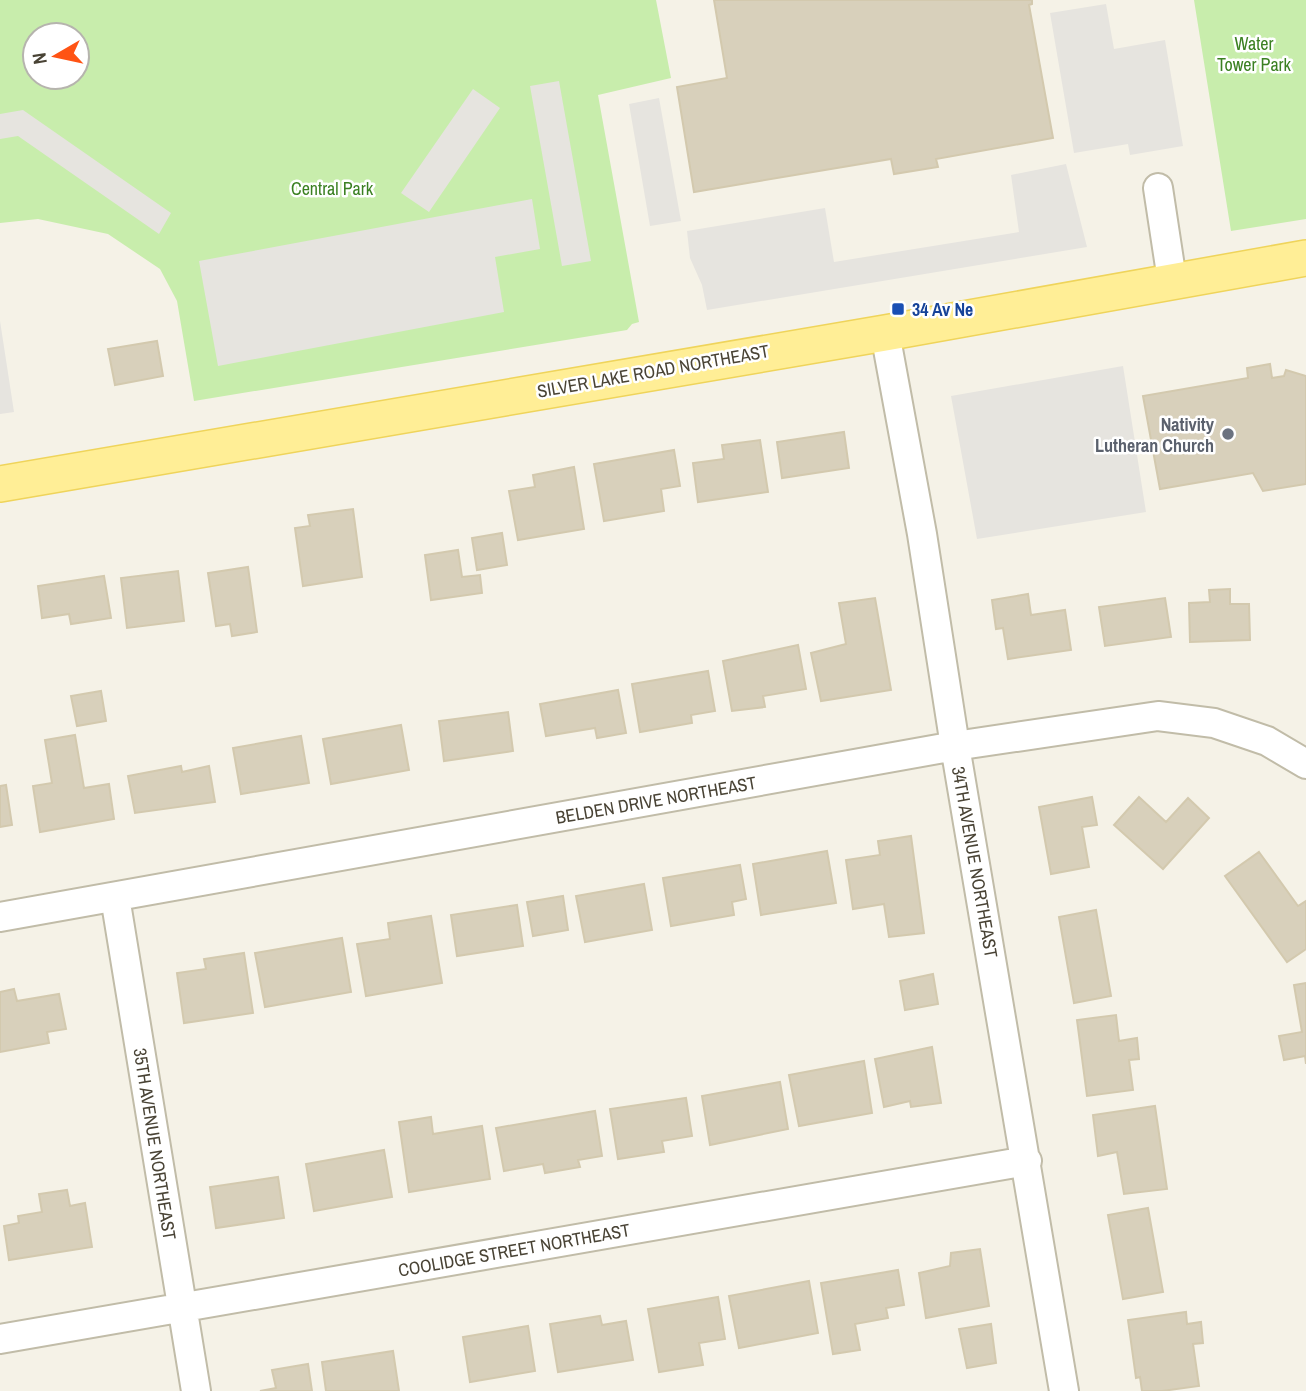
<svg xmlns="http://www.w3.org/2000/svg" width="1306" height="1391" font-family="'Archivo Narrow',sans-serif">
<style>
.green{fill:#c8edac;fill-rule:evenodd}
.parking{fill:#e6e4df}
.building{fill:#d8d0bb;stroke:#d3c9ae;stroke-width:2}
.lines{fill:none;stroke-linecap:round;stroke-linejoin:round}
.minor-casing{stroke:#c1bca8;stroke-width:32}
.major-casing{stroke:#efd45b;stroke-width:38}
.minor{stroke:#fff;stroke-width:28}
.major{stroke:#ffee96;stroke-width:35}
.transit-dot{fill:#1a4fb4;stroke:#fff;stroke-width:2.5}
.worship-dot{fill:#6b7280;stroke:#fff;stroke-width:2.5}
.labels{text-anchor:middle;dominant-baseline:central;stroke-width:5;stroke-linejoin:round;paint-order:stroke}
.park-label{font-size:18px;fill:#3b8022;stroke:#fff}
.transit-label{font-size:18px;font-weight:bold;fill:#164399;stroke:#fff;text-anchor:start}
.street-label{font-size:18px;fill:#494335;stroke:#fff}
.worship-label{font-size:18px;font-weight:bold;fill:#5b616d;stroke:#fff;text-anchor:end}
</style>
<rect width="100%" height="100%" fill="#f5f2e7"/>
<!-- green -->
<path class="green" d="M0,0h656l15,78 -73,17 41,227 -7,2 -5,6 -433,71 -17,-100 -17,-32 -52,-35 -70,-15 -38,4zM35,35h42v42h-42z
M1194,0h112v219l-75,12z"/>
<!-- parking -->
<path class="parking" d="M1106,4l8,45 51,-9 18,106 -53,9 -2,-11 -54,9 -24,-140z
M559,81l32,180 -29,5 -32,-180z
M473,89l27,19 -71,104 -28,-19z
M659,98l22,123 -31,5 -21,-122z
M23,110l148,103 -12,21 -141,-98 -18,3v-25z
M1066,164l21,83 -380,63 -5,-25 -12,-27 -3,-27 138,-23 9,54 185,-30 -8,-57z
M532,199l8,50 -45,8 9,55 -286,54 -19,-105z
M0,321l14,91 -14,2z
M1123,366l23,146 -169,27 -26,-143z"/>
<!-- building -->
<path class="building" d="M714,0h318v4l-3,1 24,133 -117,21 2,8 -44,7 -3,-15 -197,33 -17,-105 50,-9z
M157,341l6,35 -48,9 -7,-36z
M1270,364l2,14 12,-2 2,-6 20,6v108l-43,7 -10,-18 -93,16 -17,-93 105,-18 -1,-10z
M844,432l5,36 -67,10 -5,-36z
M760,440l8,52 -70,10 -5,-39 31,-4 -2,-14z
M674,450l6,36 -19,3 3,22 -60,10 -10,-57z
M574,467l10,62 -66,11 -9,-49 26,-4 -2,-12z
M353,509l9,68 -59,9 -8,-58 15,-2 -2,-11z
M502,533l5,32 -30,5 -5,-32z
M458,550l4,27 18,-2 2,18 -51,7 -6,-45z
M248,567l9,65 -25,4 -2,-12 -14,2 -8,-53z
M178,571l6,50 -57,7 -6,-50z
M104,576l7,42 -40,6 -2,-10 -27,4 -4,-32z
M1230,589v15h19l1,36 -60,2 -1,-39 21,-1 -1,-12z
M1028,594l3,21 34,-5 6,40 -63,9 -5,-31 -7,1 -4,-29z
M875,598l16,92 -70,11 -10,-48 35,-9 -7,-41z
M1165,598l6,39 -66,9 -6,-39z
M798,645l8,44 -43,7 2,11 -33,4 -9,-50z
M708,671l7,40 -24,4 1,8 -52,9 -8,-48z
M618,690l8,43 -29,5 -2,-10 -49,8 -6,-32z
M101,691l5,30 -29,5 -6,-30z
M508,712l5,39 -69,10 -5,-40z
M401,725l8,45 -78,14 -8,-45z
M75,735l9,53 25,-4 5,35 -74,13 -7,-46 19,-3 -7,-43z
M301,736l8,47 -68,11 -8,-46z
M181,766l1,6 27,-6 6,36 -80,11 -7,-37z
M6,785l6,40 -12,2v-41z
M1092,797l5,28 -15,2 7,40 -38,7 -12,-67z
M1139,797l27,25 22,-24 21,20 -46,51 -49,-44z
M911,836l13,97 -35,4 -5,-33 -31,5 -7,-49 34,-5 -2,-14z
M827,851l9,52 -75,12 -8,-51z
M1259,852l39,54 8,-5v48l-19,13 -62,-86z
M740,865l6,34 -14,3 2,13 -63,11 -8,-48z
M644,884l8,46 -67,12 -9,-46z
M563,896l5,34 -35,6 -6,-34z
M517,905l6,41 -66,10 -6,-41z
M1096,910l15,86 -37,7 -15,-86z
M431,916l11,67 -76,13 -9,-52 33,-5 -2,-16z
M342,938l9,54 -86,15 -10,-54z
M244,953l9,60 -69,10 -7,-50 29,-4 -2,-10z
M933,974l5,30 -33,6 -5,-29z
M1306,983v81l-1,-8 -21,4 -5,-24 23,-4 -8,-47z
M14,989l3,12 42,-7 7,35 -19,3 2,11 -49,9v-60z
M1116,1015l3,26 18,-3 2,21 -10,1 4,30 -46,6 -10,-76z
M932,1047l9,56 -30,4 -1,-6 -26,6 -9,-48z
M864,1061l8,52 -73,13 -10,-51z
M780,1082l8,47 -78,16 -8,-49z
M686,1098l6,38 -30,5 2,11 -46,7 -8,-50z
M1155,1106l12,83 -43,5 -7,-42 -19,4 -5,-41z
M595,1111l7,45 -24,4 2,7 -35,6 -2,-9 -39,7 -8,-43z
M431,1117l2,17 49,-8 8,53 -81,13 -10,-70z
M384,1150l8,47 -78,14 -8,-47z
M278,1177l6,41 -68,10 -6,-41z
M67,1190l3,16 15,-3 7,44 -83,13 -5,-34 15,-3 -1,-7 24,-4 -3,-18z
M1148,1208l15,84 -40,7 -15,-84z
M980,1249l9,57 -63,12 -7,-45 31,-7 1,-13z
M898,1270l6,35 -18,3 2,10 -33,6 5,26 -27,4 -12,-71z
M809,1281l9,52 -79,15 -10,-52z
M718,1297l7,42 -26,4 4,22 -44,7 -11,-63z
M1186,1312l1,12 14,-2 2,21 -10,1 6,42 -37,5h-20l-2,-14 -4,1 -8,-58z
M600,1316l2,9 24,-4 7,39 -75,12 -8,-48z
M991,1324l5,39 -29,5 -8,-39z
M528,1326l7,45 -65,11 -7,-45z
M393,1351l6,40h-73l-4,-29z
M308,1364l4,27h-52l16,-3 -4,-18z"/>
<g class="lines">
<!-- minor casing -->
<g class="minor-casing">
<path id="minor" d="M1158,188l14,92
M885,333l37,201 33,212 109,645
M115,897l81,494
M0,917l955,-171 203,-30 56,7 53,18 39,23
M0,1339l1027,-178"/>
</g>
<!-- major casing -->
<g class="major-casing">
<path id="major" d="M0,484l885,-151 421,-75"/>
</g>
<!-- minor -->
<use href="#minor" class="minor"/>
<!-- major -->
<use href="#major" class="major"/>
</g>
<!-- markers -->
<rect class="transit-dot" x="891" y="302" width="14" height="14" rx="3.5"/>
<circle class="worship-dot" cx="1228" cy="434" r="7"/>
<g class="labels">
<!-- park labels -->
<g class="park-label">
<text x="1254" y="43">Water<tspan x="1254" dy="21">Tower Park</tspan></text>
<text x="332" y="188">Central Park</text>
</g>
<!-- transit labels -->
<g class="transit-label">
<text x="912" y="309">34 Av Ne</text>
</g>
<!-- street labels -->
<g class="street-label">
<text transform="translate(653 371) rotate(-10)">SILVER LAKE ROAD NORTHEAST</text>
<text transform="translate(656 800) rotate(-10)">BELDEN DRIVE NORTHEAST</text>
<text transform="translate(975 862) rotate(80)">34TH AVENUE NORTHEAST</text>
<text transform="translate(155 1144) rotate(81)">35TH AVENUE NORTHEAST</text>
<text transform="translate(514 1250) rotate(-10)">COOLIDGE STREET NORTHEAST</text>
</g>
<!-- worship labels -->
<g class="worship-label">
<text x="1214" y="424">Nativity<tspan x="1214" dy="21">Lutheran Church</tspan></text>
</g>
</g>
<!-- north arrow -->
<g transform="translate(56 56) rotate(261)"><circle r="33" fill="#ffffff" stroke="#b6b4ae" stroke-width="2"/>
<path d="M0-5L12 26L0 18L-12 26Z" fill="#ff5314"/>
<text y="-10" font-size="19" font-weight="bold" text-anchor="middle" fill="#494335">N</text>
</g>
</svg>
